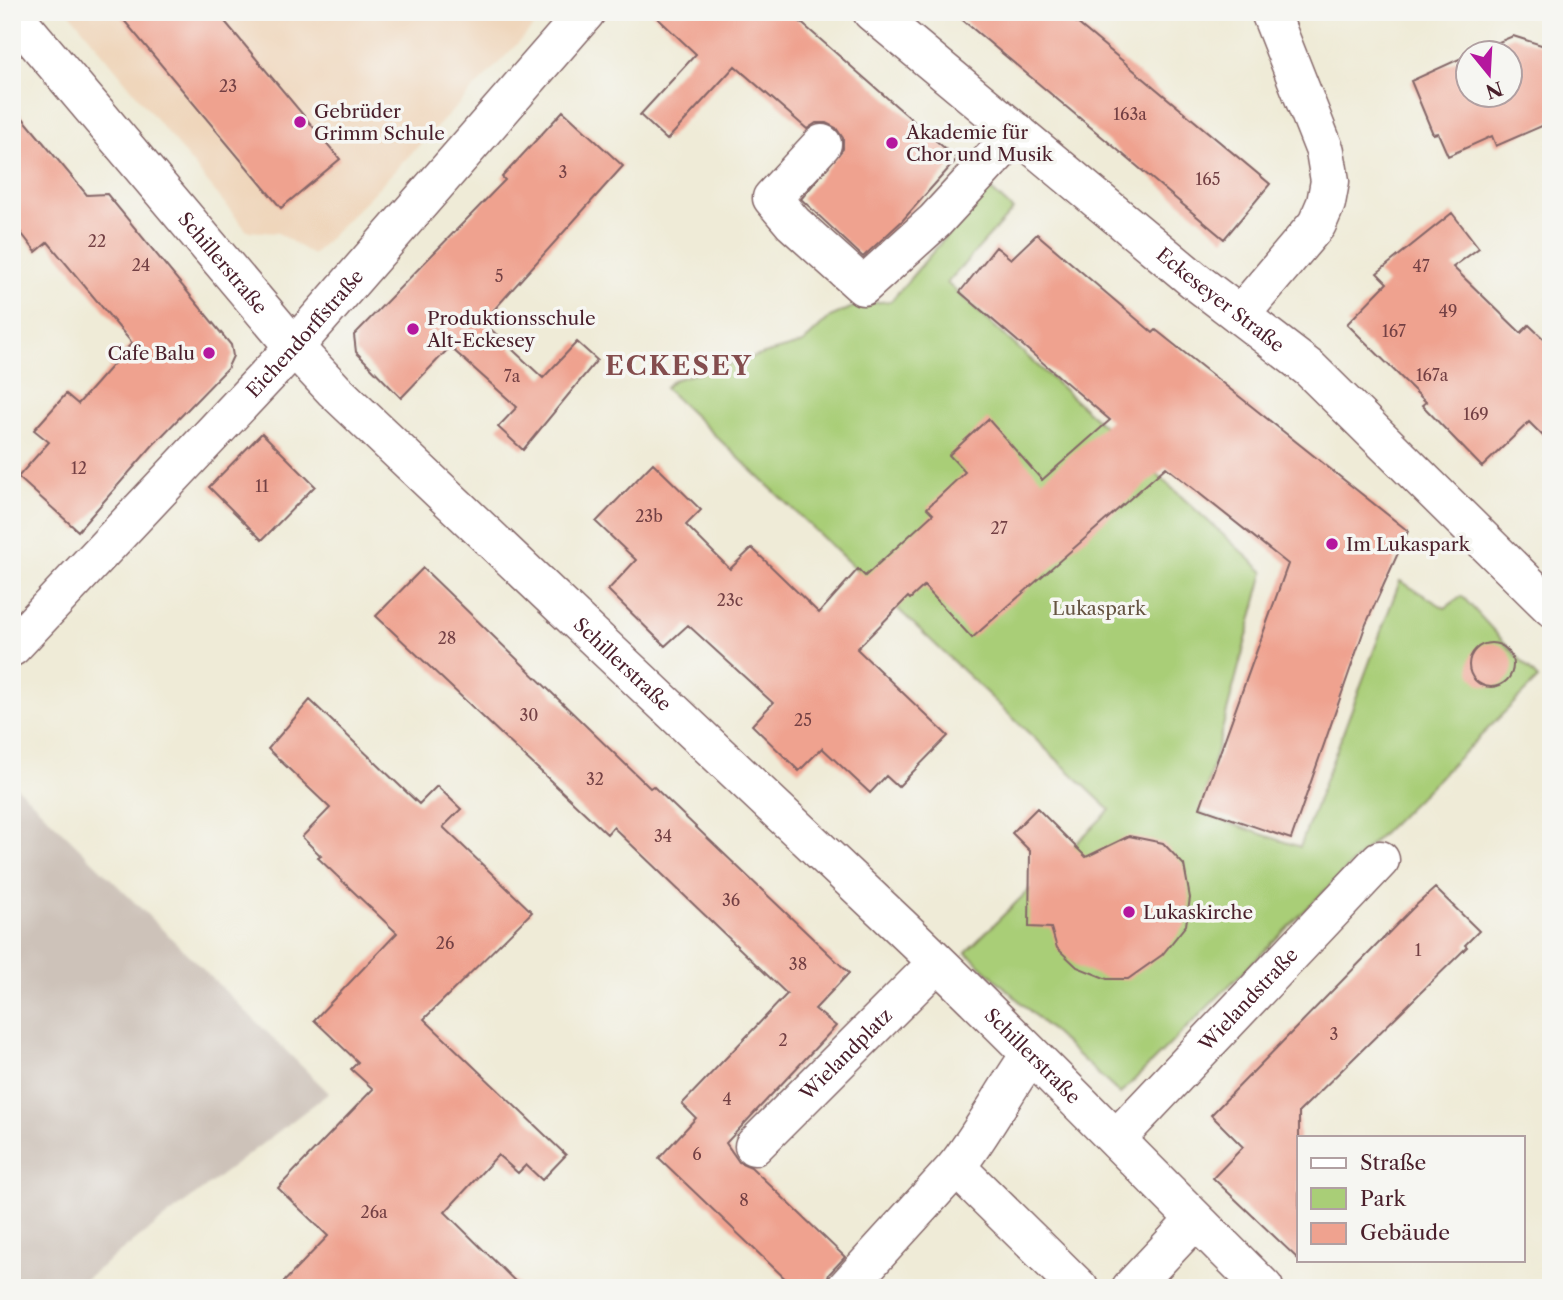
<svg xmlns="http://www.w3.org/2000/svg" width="1563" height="1300" font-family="'Libre Caslon Text',serif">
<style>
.built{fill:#efd6bb}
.industrial{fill:#cdc2b9}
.green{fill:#a9ce77;stroke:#7a7651;stroke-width:2}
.building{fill:#efa28f}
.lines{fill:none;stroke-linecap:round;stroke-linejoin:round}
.minor-casing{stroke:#846667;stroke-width:41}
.minor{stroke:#fff;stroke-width:38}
.poi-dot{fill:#b5179e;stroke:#f6f6f2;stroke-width:2.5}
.labels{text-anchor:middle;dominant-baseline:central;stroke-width:7;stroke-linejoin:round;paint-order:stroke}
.number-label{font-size:16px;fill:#734044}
.poi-label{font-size:19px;fill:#4a1f2b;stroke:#f6f6f2;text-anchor:start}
.street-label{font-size:19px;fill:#4a1f2b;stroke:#f6f6f2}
.park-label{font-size:19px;fill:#665442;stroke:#f6f6f2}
.district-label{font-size:26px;font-weight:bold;letter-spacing:2px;fill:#844d4e;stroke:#f6f6f2}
</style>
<rect width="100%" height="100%" fill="#f6f6f2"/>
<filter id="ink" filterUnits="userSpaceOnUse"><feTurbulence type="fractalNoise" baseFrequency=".0143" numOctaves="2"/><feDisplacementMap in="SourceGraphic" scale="14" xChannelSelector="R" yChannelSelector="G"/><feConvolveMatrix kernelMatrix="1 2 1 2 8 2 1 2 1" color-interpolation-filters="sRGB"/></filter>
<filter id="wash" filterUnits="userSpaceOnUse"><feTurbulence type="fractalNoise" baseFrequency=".00686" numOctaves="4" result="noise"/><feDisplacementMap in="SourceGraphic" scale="28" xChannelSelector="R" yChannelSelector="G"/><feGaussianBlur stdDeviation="1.57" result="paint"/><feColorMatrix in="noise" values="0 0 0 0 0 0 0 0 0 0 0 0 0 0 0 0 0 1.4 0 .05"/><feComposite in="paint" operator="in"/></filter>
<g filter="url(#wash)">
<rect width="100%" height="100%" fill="#efebd7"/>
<!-- built -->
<path class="built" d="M69,12h479l-235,243 -35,-22 -31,-2z"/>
<!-- industrial -->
<path class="industrial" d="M12,782l317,311 -256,195h-61z"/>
<!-- green -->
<path class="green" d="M988,187l25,23 -66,73 317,289 -64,241 100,34 100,-266 45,27 17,-12 76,83 -418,415 -154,-142 144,-142 -445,-422 8,-8 130,-37 27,-26 30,-13 31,-3z"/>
<g id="blocks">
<!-- building -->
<path class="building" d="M117,12h100l123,147 -59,49z
M651,12h138l168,147 -55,62 -39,36 -62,-58 42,-50v-11l-7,-10 -10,-5h-10l-9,6 -72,-63 -68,74 -27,-25 56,-61z
M953,12h111l206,172 -46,55z
M1513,36l38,12v74l-55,24 -4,-10 -44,20 -10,-23 -5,1 -22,-53 57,-26v39h42v-42h-35z
M12,105l75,90 20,-1 124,151 2,11 -6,13 -74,76 -75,86 -60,-54 31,-35 -15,-12 32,-36 12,10 54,-61 -84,-101 -12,10 -24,-31z
M563,111l60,55 -140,156 60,56 34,-36 20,18 -74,90 -25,-23 19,-20 -67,-60 -49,51 -45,-46 -2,-17 151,-155 -3,-3z
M1452,213l27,35 -26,19 68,66 8,-8 22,21v98l-22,-22 -47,45 -60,-62 4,-3 -79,-78 40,-41 -10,-10z
M1037,234l116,99 3,-3 252,201 -42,93 -75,215 -91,-31 88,-244 -122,-97 -194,171 -48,-52 -14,13 -2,-2 -51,52 91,87 -50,51 -12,-11 -16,17 -48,-45 -23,23 -47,-46 21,-22 -85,-78 -23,21 -57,-56 28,-30 -40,-38 57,-59 48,47 -15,15 44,44 22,-21 67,65 39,-44 7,7 68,-62 -6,-6 38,-36 -16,-17 39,-36 54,61 68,-60 -150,-128 36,-45 15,12z
M262,433l53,53 -53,54 -53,-53z
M423,568l227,220 3,-2 196,187 -34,36 21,17 -110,117 13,19 12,5 94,90 -16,17 -4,14h-30l-136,-130 37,-40 -14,-14 105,-110 -174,-167 -6,7 -231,-218z
M1469 665a22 22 0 1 1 44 0a22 22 0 1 1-44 0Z
M310,700l109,104 18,-18 24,23 -18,18 89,85 -108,107 142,136 -24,25 -16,-15 -8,8 -20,-18 -53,57 77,76h-244l50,-52 -50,-48 95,-99 -22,-20 7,-7 -44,-42 83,-87 -79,-75 3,-2 -19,-19 28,-29 -62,-59z
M1037,808l49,49 43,-21 34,7 21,22 6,33 -4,27 -24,30 -34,24h-21l-30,-12 -20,-19 -6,-20 -22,-1 1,-76 -18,-18z
M1435,888l44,43 -14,14 2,2 -168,165v148l-86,-82 30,-31 -32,-32 202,-207z"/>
</g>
</g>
<g filter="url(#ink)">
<use href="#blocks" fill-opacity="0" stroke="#846667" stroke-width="2"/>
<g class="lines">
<!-- minor casing -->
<g class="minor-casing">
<g id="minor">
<path id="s1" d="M872,12l322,268 116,89 241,238"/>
<path id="s2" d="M12,13l282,334 40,43c188,180 377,357 566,536 124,118 242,241 364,362"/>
<path d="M822,144l-50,54 21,25 70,63 72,-65 82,-89"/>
<path d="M1240,315l77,-91 9,-21 4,-22 -5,-30 -55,-139"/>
<path id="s3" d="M12,647l282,-300 292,-335"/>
<path id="s4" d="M1117,1138l263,-278"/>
<path id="s5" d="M754,1146l183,-183"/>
<path d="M956,1167c28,-36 48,-75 74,-112"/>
<path d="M846,1288l110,-121 123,121"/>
<path d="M1131,1288l64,-68"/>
</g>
</g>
<!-- minor -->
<use href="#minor" class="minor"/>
</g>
</g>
<!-- markers -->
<g class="poi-dot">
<circle cx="300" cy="122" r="7"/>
<circle cx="892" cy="143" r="7"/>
<circle cx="413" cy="329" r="7"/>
<circle cx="209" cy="353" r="7"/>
<circle cx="1332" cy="544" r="7"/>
<circle cx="1129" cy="912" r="7"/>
</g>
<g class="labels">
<!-- number labels -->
<g class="number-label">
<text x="228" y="86">23</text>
<text x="1130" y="114">163a</text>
<text x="563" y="172">3</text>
<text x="1208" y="179">165</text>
<text x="97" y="241">22</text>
<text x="141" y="265">24</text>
<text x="1421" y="266">47</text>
<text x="499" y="276">5</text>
<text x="1448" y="311">49</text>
<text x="1394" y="331">167</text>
<text x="1432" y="375">167a</text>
<text x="512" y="376">7a</text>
<text x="1476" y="414">169</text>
<text x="79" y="468">12</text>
<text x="262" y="486">11</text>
<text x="649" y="516">23b</text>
<text x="999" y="528">27</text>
<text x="730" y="600">23c</text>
<text x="447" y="638">28</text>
<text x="529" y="715">30</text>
<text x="803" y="720">25</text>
<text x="595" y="779">32</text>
<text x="663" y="836">34</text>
<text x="731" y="900">36</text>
<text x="445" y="943">26</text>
<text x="1418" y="950">1</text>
<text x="798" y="964">38</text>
<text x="1334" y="1034">3</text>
<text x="783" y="1040">2</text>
<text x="727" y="1099">4</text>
<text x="697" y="1154">6</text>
<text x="744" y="1200">8</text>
<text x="374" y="1212">26a</text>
</g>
<!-- poi labels -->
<g class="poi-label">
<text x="314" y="111">Gebrüder<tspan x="314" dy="22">Grimm Schule</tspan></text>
<text x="906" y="132">Akademie für<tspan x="906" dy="22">Chor und Musik</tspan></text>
<text x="427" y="318">Produktionsschule<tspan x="427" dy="22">Alt-Eckesey</tspan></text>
<text x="195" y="353" text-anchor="end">Cafe Balu</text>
<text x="1346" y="544">Im Lukaspark</text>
<text x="1143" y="912">Lukaskirche</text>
</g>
<!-- street labels -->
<g class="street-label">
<text stroke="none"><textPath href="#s2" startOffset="327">Schillerstraße</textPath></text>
<text stroke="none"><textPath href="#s1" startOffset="452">Eckeseyer Straße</textPath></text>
<text stroke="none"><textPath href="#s3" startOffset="429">Eichendorffstraße</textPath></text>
<text stroke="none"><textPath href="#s2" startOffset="894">Schillerstraße</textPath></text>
<text stroke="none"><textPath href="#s4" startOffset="191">Wielandstraße</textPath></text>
<text stroke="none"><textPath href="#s5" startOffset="130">Wielandplatz</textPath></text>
<text stroke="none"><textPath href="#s2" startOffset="1461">Schillerstraße</textPath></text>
</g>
<!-- park labels -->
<g class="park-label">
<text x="1099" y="608">Lukaspark</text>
</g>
<!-- district labels -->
<g class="district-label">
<text x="679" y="366">ECKESEY</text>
</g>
</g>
<!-- margin -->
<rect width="1563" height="1300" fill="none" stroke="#f6f6f2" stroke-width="42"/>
<!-- legend -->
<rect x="1297" y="1136" width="228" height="126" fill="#f6f6f2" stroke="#b1a0a2" stroke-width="2"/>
<rect x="1311" y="1158" width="35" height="10" fill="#ffffff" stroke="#b1a0a2" stroke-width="2"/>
<text x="1360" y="1170" font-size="21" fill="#4a1f2b">Straße</text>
<rect x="1311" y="1188" width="35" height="21" fill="#a9ce77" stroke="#b1a0a2" stroke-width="2"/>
<text x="1360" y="1206" font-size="21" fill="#4a1f2b">Park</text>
<rect x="1311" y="1223" width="35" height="21" fill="#efa28f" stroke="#b1a0a2" stroke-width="2"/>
<text x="1360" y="1240" font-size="21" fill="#4a1f2b">Gebäude</text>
<!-- north arrow -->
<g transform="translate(1489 74) rotate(162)"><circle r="33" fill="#f6f6f2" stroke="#b1a0a2" stroke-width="2"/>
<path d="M0-5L12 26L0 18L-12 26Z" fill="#b5179e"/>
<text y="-10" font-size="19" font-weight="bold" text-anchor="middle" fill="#4a1f2b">N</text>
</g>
</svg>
